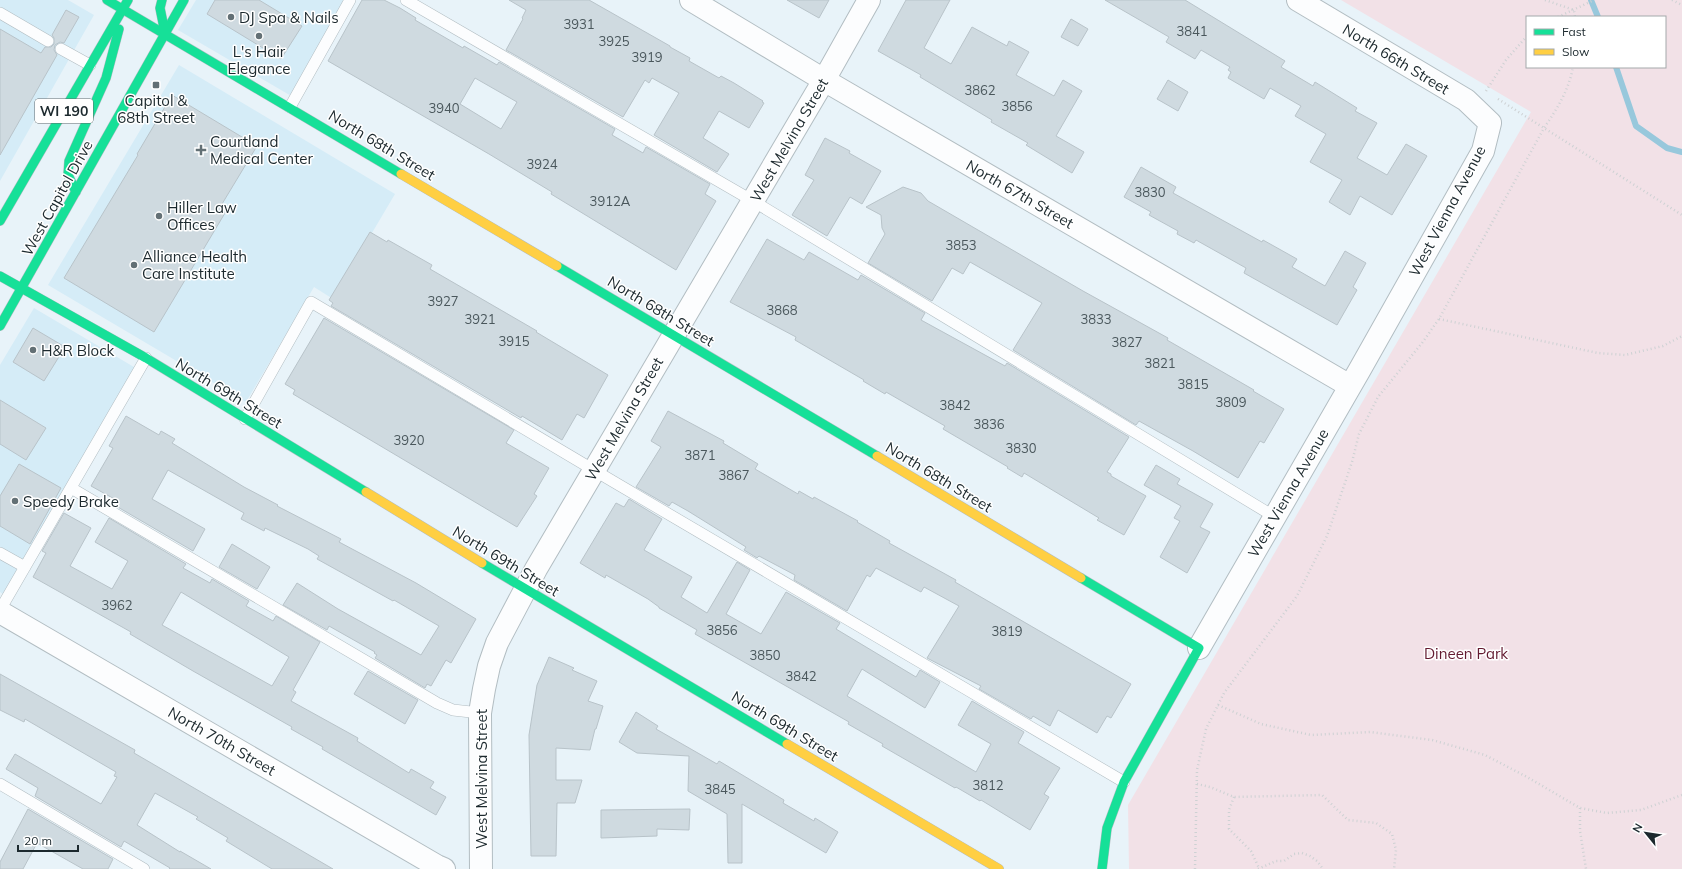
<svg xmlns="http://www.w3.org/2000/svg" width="1682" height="869" font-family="Mulish,sans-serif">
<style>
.built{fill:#d5ecf7}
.green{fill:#f2e1e7;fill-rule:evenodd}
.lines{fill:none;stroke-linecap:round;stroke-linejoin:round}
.stream{stroke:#98c8dc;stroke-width:6}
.building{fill:#cfdae0;stroke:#b8c3c9;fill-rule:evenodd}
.lane-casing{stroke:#b2bdc2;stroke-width:12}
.street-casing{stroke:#b2bdc2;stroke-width:24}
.fast-casing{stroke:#b2bdc2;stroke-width:10}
.slow-casing{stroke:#b2bdc2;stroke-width:10}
.path{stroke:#cdd1d3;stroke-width:2.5;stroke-dasharray:1 3;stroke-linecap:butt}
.lane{stroke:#fcfdfe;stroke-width:11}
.street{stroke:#fcfdfe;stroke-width:22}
.fast{stroke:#16e098;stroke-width:9}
.slow{stroke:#ffcf43;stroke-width:9}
.poi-dot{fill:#637075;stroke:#fff;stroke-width:1.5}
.labels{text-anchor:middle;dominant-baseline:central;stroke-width:3;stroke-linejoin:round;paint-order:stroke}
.number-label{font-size:13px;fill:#4a575c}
.shield{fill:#fff;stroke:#60696d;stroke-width:1}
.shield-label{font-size:14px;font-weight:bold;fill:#1c292e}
.poi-label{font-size:15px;fill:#1c292e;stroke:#fff;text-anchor:start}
.street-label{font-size:15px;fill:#1c292e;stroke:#fff}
.park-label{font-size:15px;fill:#631a30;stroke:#fff}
</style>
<rect width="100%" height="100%" fill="#e8f3f9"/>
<!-- built -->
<path class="built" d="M0,0h68l26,15 -94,166z
M196,0h154l-57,97 -115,-67z
M179,65l216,129 -62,105 -19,-12 -68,115 -198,-117z
M34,308l105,62 -133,226 -6,-4v-227z"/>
<!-- green -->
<path class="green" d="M1341,0h341v869h-553l-1,-64 403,-693zM1527,17h138v50h-138z"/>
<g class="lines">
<!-- stream -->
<path class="stream" d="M1591,0l7,17
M1616,67l20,59 31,22 15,4"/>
</g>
<!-- building -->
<path class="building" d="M215,0h44l43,26 -21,33 -74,-45z
M362,0h22l16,8 16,10 -1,2 48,28 1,-2 33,19 2,-3 116,67 -3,6 31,18 3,-6 64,37 -5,10 11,7 -40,69 -125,-76 1,-2 -63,-38 -161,-93zM475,78l42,24 -16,27 -41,-25z
M509,0h80l81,46v1l20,11 -1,3 30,17 2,-2 13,7 29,18 -1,1 2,1 -15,25 -30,-17 -16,27 26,16 -12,18 -63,-37 25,-42 -27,-15 -3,5 -4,-3 -22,37 -117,-67 17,-31 -1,-1 4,-8z
M787,0h42l-10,18z
M906,0h44l-26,48 27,16 21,-37 35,19 2,-5 20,11 -13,23 38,21 9,-16 19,11 -26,45 28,16 -12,21 -46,-28 2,-2 -37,-21 1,-2 -72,-43 1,-2 -43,-24z
M1105,0h80l100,61 -4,6 32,19 2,-4 42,26 -2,3 22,12 -20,35 30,17 19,-31 21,12 -35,59 -32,-19 -10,19 -21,-13 13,-22 -32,-18 16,-28 -31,-18 6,-10 -31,-18 -6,11 -36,-21 3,-6 -3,-2 2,-3 -29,-17 -6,9 -29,-17 3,-5z
M66,10l13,7 -15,26 -4,-1 -5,3 -1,5 3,5 -57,100v-126l41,24 4,-6h6l3,-3v-6l-2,-3z
M1071,19l17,10 -10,17 -17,-9z
M1168,80l20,12 -10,19 -21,-12z
M172,95l85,51 -35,58 6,4 -74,124 -90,-54 74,-123 -1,-1z
M825,138l25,13 -1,2 32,18 -19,33 -12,-7 -23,39 -35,-21 22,-35 -9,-5z
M1141,167l35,20 -3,6 89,49 1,-2 34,19 -5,8 33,19 20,-35 21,12 -13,24 4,3 -20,35 -93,-52 2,-5 -50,-28 -2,3 -17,-9 1,-3 -29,-16 2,-3 -27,-15z
M903,187l18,6 7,8 155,90 85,47 -1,2 87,50 -1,1 31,18 -20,34 -4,-2 -22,37 -45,-27 -54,-30 -3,4 -123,-75 29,-47 -72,-41 -7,12 -11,-6 -20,33 -64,-38 17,-29 -3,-6 -1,-13 -15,-8z
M370,232l17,10 1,-2 44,25 -2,4 107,62 -1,1 72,43 -24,43 -7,-4 -15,26 -40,-24 -1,2 -190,-112 2,-3 -4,-3z
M767,239l37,21 5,-8 49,28 3,-5 64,38 -4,7 84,46 2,-3 122,74 -22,35 4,2v2l35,20 -22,39 -27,-15 2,-2 -75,-45 -2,4 -15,-9 1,-1 -65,-38 2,-3 -59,-34 -1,2 -22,-13 1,-1 -69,-40 1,-3 -66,-35z
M324,318l190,112 -8,13 43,25 -15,26 3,2 -20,31 -224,-133 2,-4 -10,-6z
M33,328l32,19 -21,34 -31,-19z
M0,400l46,28 -20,32 -26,-16z
M668,411l56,30 -1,2 35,21 -3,5 43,25 1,-3 14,8 1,-2 44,24 -1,1 33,19 -1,2 67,37 -1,2 176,102 -20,34 -4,-2 -10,17 -39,-23 -8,16 -17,-10 -2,3 -52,-30 2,-3 -54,-28 32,-52 -35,-19 -3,5 -45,-24 -6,9 -3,-2 -20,36 -53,-31 1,-5 -36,-19 -2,2 -13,-8 2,-3 -58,-36 -16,-9 -3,4 -33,-19 25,-40 -10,-6z
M126,416l33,19 2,-4 14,8 -3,4 72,44 34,18 -1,1 64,33 -2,3 77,41 60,36 -25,44 -5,-3 -15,26 -4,-2 -2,4 -50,-30 2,-3 -3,-2 1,-1 -46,-26 -2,4 -44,-25 14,-22 41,26 83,46 18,-29 -45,-26 -1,1 -76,-42 2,-3 -11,-7 -43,-21 -1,3 -23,-12 3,-6 -76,-43 -16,29 53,30 -12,22 -77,-45 2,-5 -27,-15 22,-38 -4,-2z
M19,464l42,24 -31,56 -30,-18v-30z
M1156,465l24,14 -3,5 36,20 -13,23 10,5 -23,41 -27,-16 20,-36 -6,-3 7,-12 -37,-21z
M629,499l33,20 -18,31 48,27 -11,20 26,16 30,-51 13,8 -24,44 35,20 25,-42 54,31 -4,6 80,48 4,-7 20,12 -15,26 -63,-39 -15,27 129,76 15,-28 -33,-19 14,-24 52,31 -6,11 42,25 -16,26 5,3 -19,33 -49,-30 -1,1 -24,-14 -1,1 -73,-42 1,-2 -35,-20 1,-2 -154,-88 2,-4 -38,-22v-1l-11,-8 -42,-24 -1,3 -25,-15 36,-60 8,4z
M64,513l27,15 -21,38 42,23 16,-28 -33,-19 14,-24 77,46 -3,4 27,15 2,-4 37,22 -3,5 27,15 3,-5 44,26 -27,48 3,2 -5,9 67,37 -1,3 52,32 2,-4 23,13 -4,6 16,9 -10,18 -114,-66 1,-2 -32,-18 1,-2 -99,-56 -63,-37 1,-2 -98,-55 13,-24 -4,-2zM181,592l108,65 -17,29 -110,-61z
M232,544l38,23 -13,22 -38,-22z
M549,657l25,11 -2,2 25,11 -9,20 15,5 -7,23h-1l-5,21 -34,-2v32h26l-7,23h-18l-1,53h-25l-2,-121 8,-50z
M368,671l50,29 -13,24 -51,-30z
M0,674l135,76 -1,3 199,116h-61l-46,-28 2,-3 -32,-19 2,-2 -43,-24 -18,32 43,27v-1l31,18h-42l1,-1 -46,-27 -3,6 -86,-51 3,-8 -32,-19 9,-15 86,50 16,-27 -3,-1 2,-4 -91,-53 -1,3 -24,-12z
M636,712l22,14 -2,3 61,35 2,-3 65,39 -1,3 31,18 1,-3 23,14 -12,21 -84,-49v59h-14l-1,-49 -39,-23 1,-35 -52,-3 -18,-11z
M28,809l85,50 -5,10h-25l-46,-26 -14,26h-23v-7z
M690,809l-1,21 -32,-1v7l-56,2v-28z"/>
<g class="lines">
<!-- lane casing -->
<g class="lane-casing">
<path id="lane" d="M406,0l347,201 522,316
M0,13l48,28
M61,49l29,16
M290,107l60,-107
M245,419l66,-117 303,180 510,300
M71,488l366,215 16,7 27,3
M0,553l25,14
M0,610l146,-252
M0,784l144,85"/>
</g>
<!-- street casing -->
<g class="street-casing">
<path id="street" d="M691,0l133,80 526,306
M0,612l437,254 7,3
M1199,648l160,-277 124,-220 7,-28 -24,-23 -168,-100
M481,869l-1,-156 4,-24 5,-23 8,-23 39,-74 288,-489 45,-80"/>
</g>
<!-- fast casing -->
<g class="fast-casing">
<path id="fast" d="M107,0l294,174
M162,0l-2,8 5,25
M76,192l-8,-17 1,-14 37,-83 13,-49
M0,221l128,-221
M557,266l320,190
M0,276l146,82 220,134
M0,326l184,-326
M482,563l305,181
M1081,578l118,70 -75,134 -17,46 -5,41"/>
</g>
<!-- slow casing -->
<g class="slow-casing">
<path id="slow" d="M401,174l156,92
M877,456l204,122
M366,492l116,71
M787,744l212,125"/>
</g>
<!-- path -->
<path class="path" d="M1545,0l29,10 1,7
M1672,0l10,5
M1558,17l36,-17
M1486,91l20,-31 21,-24
M1498,99l184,116
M1439,319l159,34 27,2 38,-9 19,-10
M1218,705l43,19 50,11 59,-3 62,8 53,15 42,22 53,31 27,5 34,-3 41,-15
M1197,784l13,3 24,10 88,-2 26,25 28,3 16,11 4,16 -2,19
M1234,797l-5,13v19l22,22 8,17
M1580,808v23l6,38
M1195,869l2,-99 9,-41 18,-36 73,-97 30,-60 25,-74 7,-28 19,-37 44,-54 17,-24 105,-191c13,-19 25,-38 29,-61
M1258,869l18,-8h8l10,-7 8,-1 8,3 7,5 6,8"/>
<!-- lane -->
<use href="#lane" class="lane"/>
<!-- street -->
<use href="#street" class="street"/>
<!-- fast -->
<use href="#fast" class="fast"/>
<!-- slow -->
<use href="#slow" class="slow"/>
</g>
<!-- markers -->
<g class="poi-dot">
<circle cx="231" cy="17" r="4"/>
<circle cx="259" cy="36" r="4"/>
<rect x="152" y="81" width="8" height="8" rx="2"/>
<path d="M199 144h4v4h4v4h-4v4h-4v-4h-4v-4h4z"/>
<circle cx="159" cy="216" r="4"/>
<circle cx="134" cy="265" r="4"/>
<circle cx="33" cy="350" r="4"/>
<circle cx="15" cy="501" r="4"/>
</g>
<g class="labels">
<!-- number labels -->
<g class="number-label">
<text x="579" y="24">3931</text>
<text x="1192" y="31">3841</text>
<text x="614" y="41">3925</text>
<text x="647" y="57">3919</text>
<text x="980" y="90">3862</text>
<text x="1017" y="106">3856</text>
<text x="444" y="108">3940</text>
<text x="542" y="164">3924</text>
<text x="1150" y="192">3830</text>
<text x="610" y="201">3912A</text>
<text x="961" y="245">3853</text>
<text x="443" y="301">3927</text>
<text x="782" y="310">3868</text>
<text x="480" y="319">3921</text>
<text x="1096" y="319">3833</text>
<text x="514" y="341">3915</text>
<text x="1127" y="342">3827</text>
<text x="1160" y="363">3821</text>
<text x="1193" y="384">3815</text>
<text x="1231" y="402">3809</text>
<text x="955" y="405">3842</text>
<text x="989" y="424">3836</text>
<text x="409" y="440">3920</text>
<text x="1021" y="448">3830</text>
<text x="700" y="455">3871</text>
<text x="734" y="475">3867</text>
<text x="117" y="605">3962</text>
<text x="722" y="630">3856</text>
<text x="1007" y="631">3819</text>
<text x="765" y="655">3850</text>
<text x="801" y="676">3842</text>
<text x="988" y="785">3812</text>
<text x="720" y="789">3845</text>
</g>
<!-- shield labels -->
<rect class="shield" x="35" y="99" width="58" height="24" rx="3"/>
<g class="shield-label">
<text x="64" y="111">WI 190</text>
</g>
<!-- poi labels -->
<g class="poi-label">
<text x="239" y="17">DJ Spa &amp; Nails</text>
<text x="259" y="51" text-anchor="middle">L's Hair<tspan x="259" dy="17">Elegance</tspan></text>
<text x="156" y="100" text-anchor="middle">Capitol &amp;<tspan x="156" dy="17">68th Street</tspan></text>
<text x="210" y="141">Courtland<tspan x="210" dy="17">Medical Center</tspan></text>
<text x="167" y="207">Hiller Law<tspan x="167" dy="17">Offices</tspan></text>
<text x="142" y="256">Alliance Health<tspan x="142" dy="17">Care Institute</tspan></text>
<text x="41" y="350">H&amp;R Block</text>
<text x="23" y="501">Speedy Brake</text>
</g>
<!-- street labels -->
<g class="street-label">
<text transform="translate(1396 59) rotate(31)">North 66th Street</text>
<text transform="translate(789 140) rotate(-60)">West Melvina Street</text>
<text transform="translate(382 145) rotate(31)">North 68th Street</text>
<text transform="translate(1020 194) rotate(30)">North 67th Street</text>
<text transform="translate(57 198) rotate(-61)">West Capitol Drive</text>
<text transform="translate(1447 211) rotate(-62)">West Vienna Avenue</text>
<text transform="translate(661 311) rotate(31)">North 68th Street</text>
<text transform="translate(229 393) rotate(31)">North 69th Street</text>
<text transform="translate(624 419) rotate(-60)">West Melvina Street</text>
<text transform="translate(939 477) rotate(31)">North 68th Street</text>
<text transform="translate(1288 493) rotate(-60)">West Vienna Avenue</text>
<text transform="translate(506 561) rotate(31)">North 69th Street</text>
<text transform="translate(785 726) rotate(31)">North 69th Street</text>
<text transform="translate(222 741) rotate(30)">North 70th Street</text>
<text transform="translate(481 779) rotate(-90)">West Melvina Street</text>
</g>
<!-- park labels -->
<g class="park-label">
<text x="1466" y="653">Dineen Park</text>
</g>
</g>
<!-- legend -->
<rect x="1526" y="16" width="140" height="52" fill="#ffffff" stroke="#a4a9ab"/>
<rect x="1534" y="29" width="20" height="6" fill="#16e098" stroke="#a4a9ab"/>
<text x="1562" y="36" font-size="12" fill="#1c292e">Fast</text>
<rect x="1534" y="49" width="20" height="6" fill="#ffcf43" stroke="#a4a9ab"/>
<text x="1562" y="56" font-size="12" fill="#1c292e">Slow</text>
<!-- north arrow -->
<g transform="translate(1646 833) rotate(300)" stroke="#ffffff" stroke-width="3" paint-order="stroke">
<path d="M0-3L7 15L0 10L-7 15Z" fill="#1c292e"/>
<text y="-6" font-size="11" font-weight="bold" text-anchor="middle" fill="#1c292e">N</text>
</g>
<!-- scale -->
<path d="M18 845v6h60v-6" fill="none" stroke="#1c292e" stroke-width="2"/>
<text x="24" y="845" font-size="12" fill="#1c292e" stroke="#ffffff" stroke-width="3" paint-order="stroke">20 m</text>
</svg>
